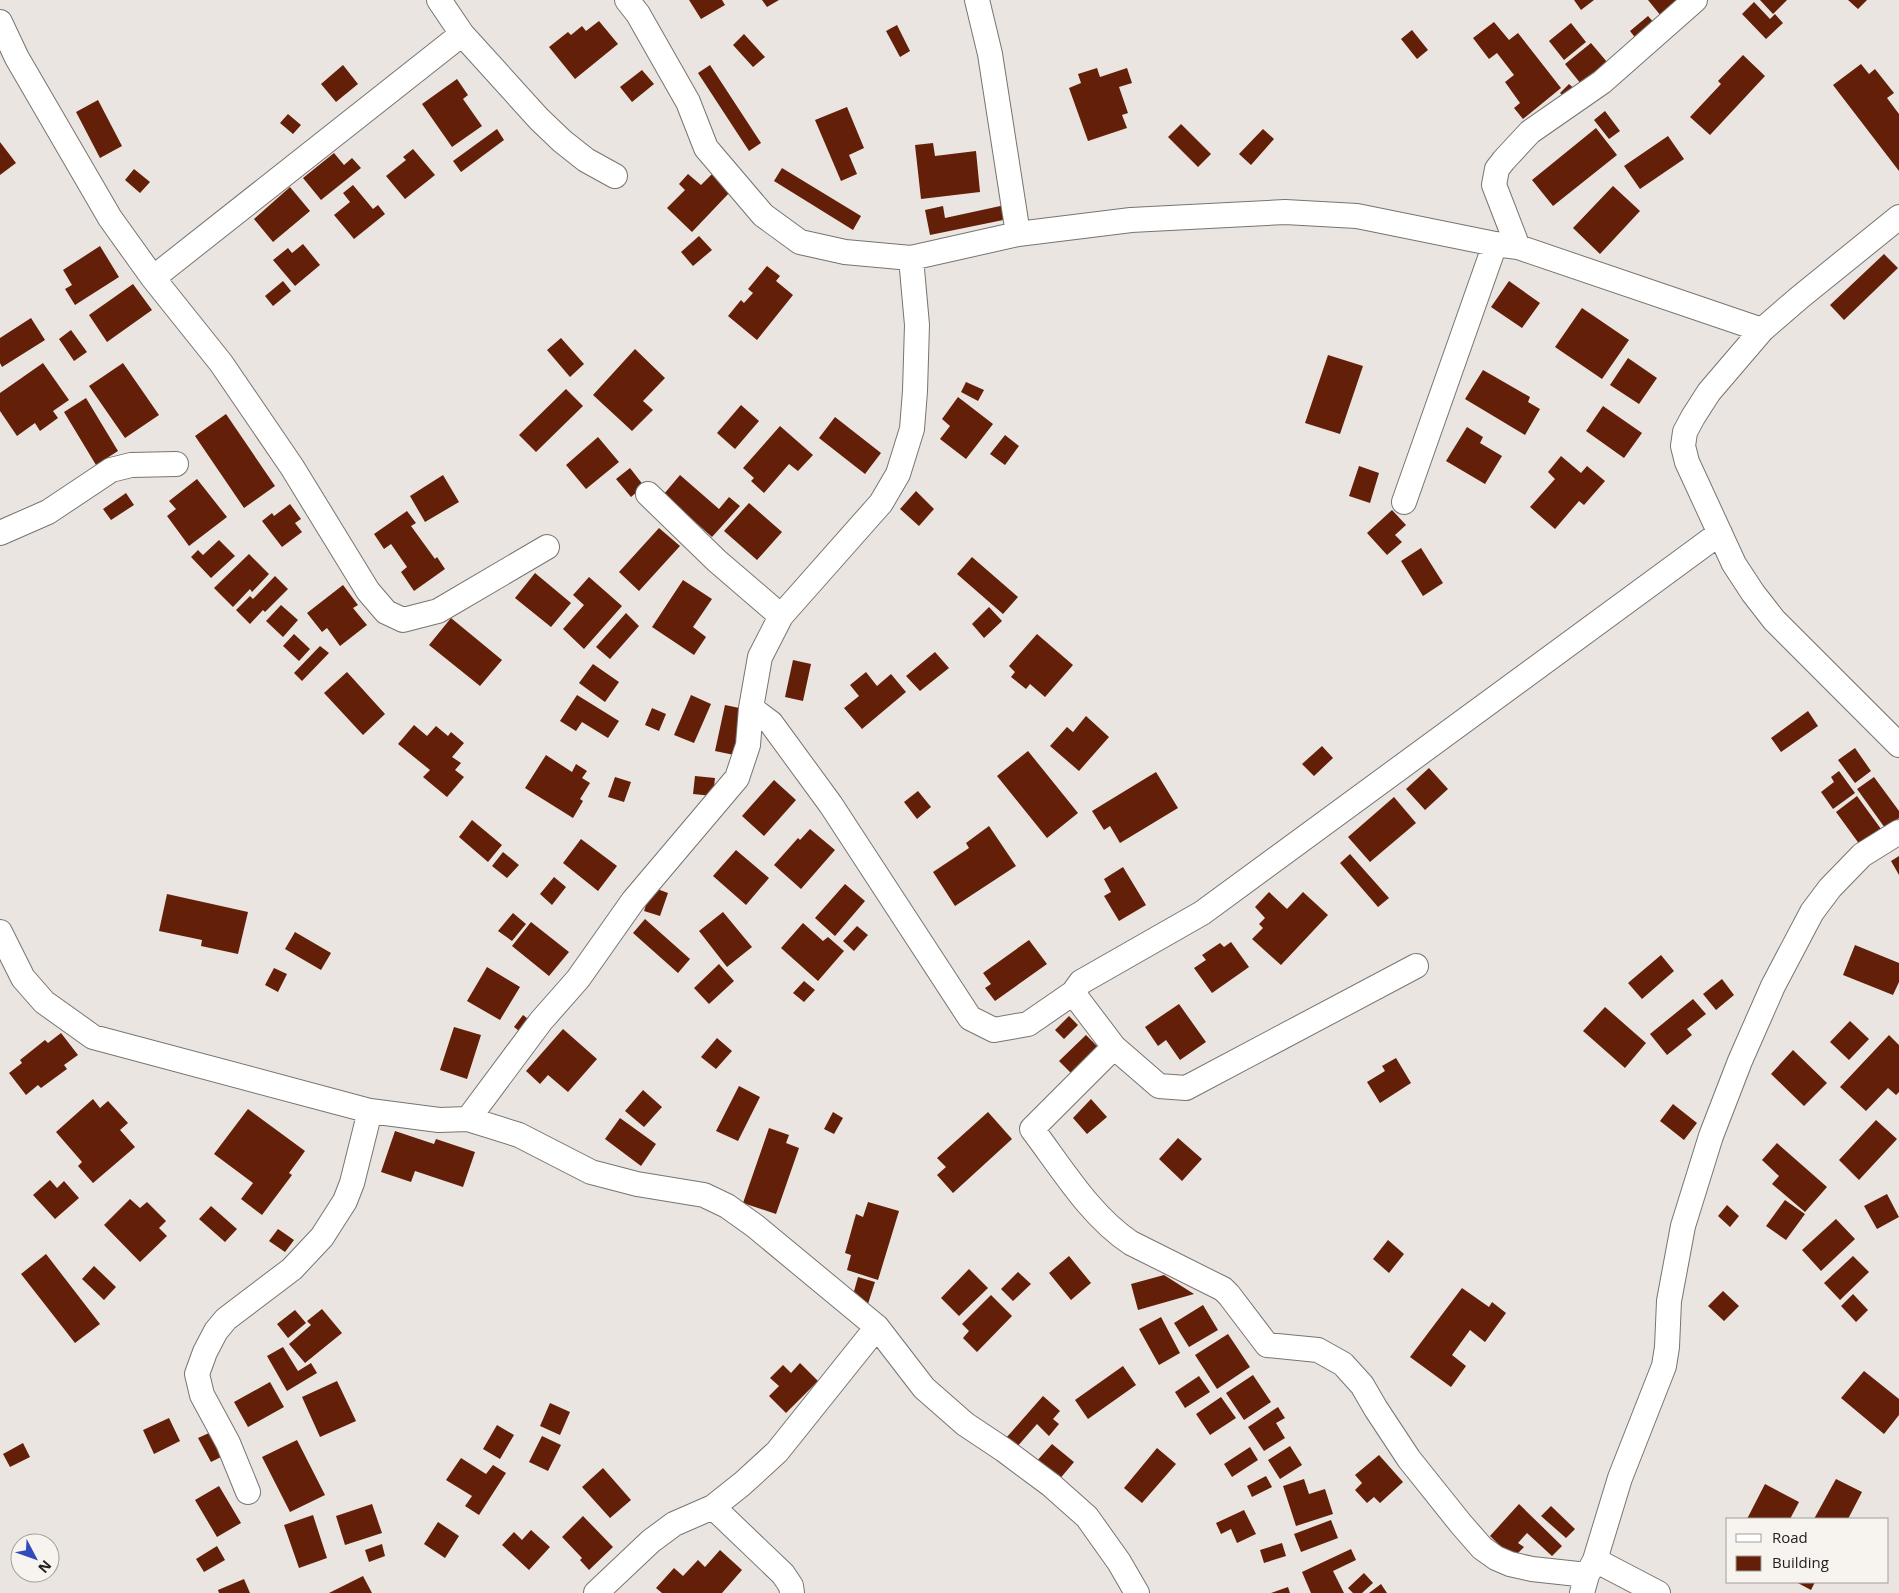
<svg xmlns="http://www.w3.org/2000/svg" width="1899" height="1593" font-family="'Open Sans',sans-serif">
<style>
.building{fill:#631f07}
.lines{fill:none;stroke-linecap:round;stroke-linejoin:round}
.minor-casing{stroke:#787470;stroke-width:26}
.minor{stroke:#fff;stroke-width:24}
</style>
<rect width="100%" height="100%" fill="#eae5e0"/>
<!-- building -->
<path class="building" d="M689,0h33l3,5 -24,14z
M762,0h17l-12,7z
M1574,0h20l-13,10z
M1648,0h33l-20,16z
M1760,0h27l-14,14z
M1848,0h19l-9,9z
M1754,2l16,17 5,-5 8,9 -17,16 -24,-25z
M1648,16l8,9 -19,15 -7,-9z
M599,21l19,23 -43,35 -26,-32 19,-15 3,3 11,-9 4,5z
M1494,22l15,18 9,-7 43,55 -38,31 -9,-11 6,-5 -15,-21 9,-7 -17,-22 -8,6 -16,-21z
M1571,23l15,19 -22,18 -15,-19z
M897,25l13,26 -10,6 -14,-26z
M1412,30l16,20 -11,9 -16,-20z
M744,34l21,23 -12,10 -20,-22z
M1591,43l16,19 -26,22 -16,-20z
M1743,55l22,21 -55,59 -20,-18 31,-33 -3,-3z
M1861,64l8,10 6,-5 19,24 -7,5 12,16v57l-66,-86z
M343,65l15,19 -22,18 -15,-18z
M710,65l51,78 -12,8 -51,-78z
M1097,68l3,9 27,-9 5,15 -13,4 9,26 -6,2 5,13 -39,13 -19,-53 12,-5 -3,-9z
M642,70l12,14 -22,18 -12,-15z
M457,79l11,16 -5,4 19,27 -30,21 -30,-43z
M1569,84l11,10 -9,9 -11,-10z
M98,100l24,46 -22,12 -24,-46z
M847,107l17,41 -15,7 8,19 -16,7 -26,-61z
M1605,111l15,20 -11,8 -15,-19z
M288,114l13,11 -8,9 -13,-11z
M1181,124l30,30 -13,13 -30,-30z
M1596,128l21,27 -64,51 -21,-26z
M497,129l7,11 -43,32 -8,-11z
M1263,129l11,10 -23,26 -12,-11z
M1668,136l16,23 -44,30 -16,-23z
M0,142l16,21 -16,12z
M933,143l2,13 41,-5 4,41 -59,7 -6,-54z
M413,149l22,26 -30,24 -19,-23 20,-16 -3,-3z
M334,153l10,12 8,-7 9,10 -40,32 -18,-22z
M782,168l79,48 -8,14 -79,-49z
M134,169l16,13 -10,11 -15,-13z
M713,173l18,18 -39,41 -25,-24 18,-18 -6,-6 9,-10 13,11z
M353,185l20,24 5,-4 7,9 -31,25 -20,-24 16,-13 -7,-9z
M1613,186l27,25 -40,43 -27,-26z
M290,187l20,24 -37,31 -19,-23z
M1005,205l3,14 -78,16 -5,-25 18,-4 2,12z
M699,236l13,14 -19,16 -12,-14z
M303,244l17,21 -25,21 -22,-26 15,-12 4,5z
M100,246l19,31 -44,28 -10,-16 7,-4 -9,-15z
M1884,254l14,14 -54,52 -14,-15z
M767,266l13,10 -4,5 17,14 -36,45 -29,-24 13,-16 3,3 9,-10 -5,-4z
M283,281l8,10 -18,15 -8,-10z
M1509,281l31,22 -18,25 -31,-21z
M133,284l19,26 -45,32 -18,-27z
M1582,308l47,32 -27,39 -47,-32z
M31,318l14,22 -43,27 -2,-4v-25z
M71,330l16,22 -13,9 -15,-22z
M561,338l23,26 -14,13 -23,-27z
M635,349l30,29 -22,23 10,9 -21,21 -39,-36z
M1328,355l35,11 -23,68 -35,-11z
M1628,358l29,20 -18,26 -29,-19z
M43,363l26,37 -16,11 5,7 -18,13 -5,-8 -18,13 -17,-25v-18z
M123,363l36,52 -34,23 -36,-52z
M1483,370l47,27 -2,5 12,7 -15,26 -60,-36z
M966,382l18,8 -6,11 -17,-9z
M566,389l17,17 -47,46 -17,-17z
M958,397l35,27 -27,35 -26,-20 10,-13 -8,-7z
M86,398l32,53 -22,14 -32,-53z
M741,405l18,16 -24,28 -18,-16z
M1603,406l39,27 -18,25 -38,-27z
M226,414l49,72 -31,22 -49,-72z
M835,417l46,36 -16,21 -46,-36z
M780,426l33,29 -15,16 -9,-7 -25,29 -13,-12 3,-3 -11,-10z
M1467,427l16,10 -3,6 22,13 -17,28 -39,-23z
M1005,435l14,11 -14,19 -15,-11z
M598,437l21,25 -33,27 -20,-24z
M1561,456l20,17 6,-7 18,15 -21,24 -5,-4 -24,28 -25,-22 25,-28 -7,-7z
M1359,466l20,7 -9,30 -21,-7z
M630,468l14,18 -13,11 -15,-18z
M443,475l16,27 -34,20 -15,-26z
M680,475l39,34 10,-12 11,9 -28,31 -48,-43z
M197,479l30,38 -38,29 -22,-30 9,-7 -7,-8z
M916,491l18,18 -15,17 -19,-17z
M126,493l8,12 -23,15 -8,-11z
M749,503l33,29 -25,28 -33,-29z
M290,504l11,15 -6,4 7,9 -20,15 -20,-26 10,-8 2,3z
M1392,510l14,15 -11,10 7,7 -15,13 -20,-22z
M407,511l9,12 -5,3 24,33 2,-2 8,12 -31,22 -13,-19 6,-5 -16,-23 -7,5 -10,-15z
M659,528l21,18 -41,45 -20,-19z
M219,540l16,16 -24,22 -20,-21 7,-7 5,5z
M1421,548l22,35 -20,13 -22,-35z
M249,554l20,20 -17,18 -2,-3 -17,18 -19,-19z
M972,557l46,40 -15,17 -46,-40z
M535,573l36,30 -20,24 -36,-29z
M275,576l13,13 -23,23 -2,-2 -13,14 -14,-14 14,-14 3,3z
M589,577l33,29 -38,43 -21,-20 21,-24 -11,-10z
M683,580l29,19 -19,28 13,10 -12,18 -42,-28z
M343,585l15,20 -5,3 14,17 -27,21 -13,-18 -5,4 -15,-19z
M281,605l17,15 -15,17 -17,-16z
M989,607l13,14 -18,17 -12,-14z
M626,613l13,13 -29,33 -14,-12z
M451,618l51,42 -22,26 -51,-41z
M294,634l16,15 -11,12 -16,-15z
M1037,634l36,31 -28,32 -15,-13 -4,5 -15,-12 4,-5 -6,-6z
M320,646l9,7 -27,28 -8,-8z
M935,652l14,16 -29,23 -14,-15z
M793,660l18,4 -8,37 -18,-4z
M593,664l26,18 -14,20 -26,-19z
M347,672l38,42 -22,21 -39,-42z
M866,672l11,14 14,-12 15,18 -44,37 -18,-21 15,-12 -9,-11z
M577,695l42,26 -11,17 -26,-16 -6,9 -16,-10z
M691,695l20,9 -17,39 -20,-8z
M725,705l24,5 -10,46 -24,-5z
M652,708l14,6 -7,17 -14,-6z
M1808,711l10,15 -37,26 -10,-14z
M1086,716l23,21 -30,34 -29,-25 17,-19 6,5z
M414,725l13,11 9,-10 12,10 3,-4 13,11 -12,14 9,6 -6,7 9,7 -17,20 -24,-20 7,-7 -32,-26z
M1322,746l11,12 -19,18 -12,-12z
M1855,748l16,23 -16,12 -17,-23z
M1028,751l50,62 -31,25 -50,-62z
M546,755l26,17 4,-8 11,7 -5,7 8,5 -10,16 3,2 -10,17 -48,-30z
M1429,768l19,21 -23,21 -19,-21z
M1839,771l16,22 -22,16 -12,-17 13,-10 -3,-5z
M1156,772l22,36 -58,35 -10,-17 -6,4 -12,-19z
M695,776l20,2 -2,18 -20,-2z
M615,777l16,5 -7,20 -16,-5z
M1874,777l25,34v7l-14,10 -28,-39z
M774,780l22,20 -32,36 -22,-20z
M918,791l13,16 -14,12 -13,-17z
M1857,796l24,33 -21,16 -24,-33z
M1394,797l22,26 -46,39 -22,-25z
M472,820l30,25 -14,17 -29,-25z
M989,826l27,40 -61,40 -22,-34 36,-24 -3,-5z
M810,829l25,21 -34,39 -27,-24 24,-27 2,2z
M581,839l36,27 -19,25 -35,-28z
M736,850l33,28 -23,27 -33,-29z
M503,852l16,13 -12,13 -15,-12z
M1350,854l39,44 -11,9 -38,-44z
M1899,856v19l-8,-14z
M1123,867l23,38 -27,16 -15,-25 7,-4 -7,-13z
M554,877l12,10 -14,18 -12,-11z
M845,884l20,17 -30,35 -20,-18z
M652,887l16,6 -8,23 -16,-5z
M1269,892l18,17 16,-17 25,23 -47,50 -29,-26 11,-11 -4,-4 6,-6 -10,-11z
M167,894l81,18 -10,42 -37,-8 1,-6 -43,-9z
M723,912l29,35 -25,20 -28,-36z
M513,913l13,11 -14,17 -14,-10z
M645,919l45,40 -12,14 -45,-40z
M531,922l38,30 -20,24 -37,-30z
M803,923l20,18 5,-4 16,14 -26,30 -37,-33z
M857,926l11,9 -14,16 -11,-10z
M295,932l36,21 -10,17 -36,-21z
M1029,940l18,24 -52,37 -10,-13 6,-4 -8,-11z
M1231,942l18,25 -37,26 -18,-25 12,-8 -4,-5 18,-12 4,4z
M1855,945l44,18v19l-6,13 -50,-20z
M1661,955l13,16 -32,28 -14,-16z
M719,964l15,17 -25,23 -15,-16z
M487,967l33,20 -20,33 -33,-19z
M274,968l13,6 -9,18 -13,-7z
M1722,979l12,16 -18,15 -13,-16z
M804,981l11,9 -11,12 -11,-9z
M1693,999l13,15 -19,15 5,6 -25,20 -17,-21z
M1179,1004l27,38 -26,18 -14,-20 -8,6 -13,-19z
M1605,1007l41,36 -21,25 -42,-37z
M523,1015l9,7 -9,12 -9,-7z
M1069,1016l9,9 -14,14 -9,-9z
M1850,1021l19,18 -20,21 -19,-18z
M454,1027l27,8 -14,44 -27,-9z
M563,1029l34,30 -29,33 -20,-17 -8,9 -14,-13z
M61,1033l17,22 -14,10 3,4 -26,19 -3,-3 -12,10 -17,-22 13,-10 -2,-3 25,-20 3,3z
M1086,1035l12,12 -27,26 -12,-12z
M1889,1035l10,10v47l-3,3 -8,-7 -22,23 -26,-24z
M717,1038l15,13 -16,18 -15,-12z
M1793,1050l34,33 -23,23 -33,-32z
M1396,1058l15,25 -31,20 -13,-21 18,-11 -3,-5z
M739,1086l21,11 -22,44 -22,-10z
M643,1090l19,17 -18,20 -19,-16z
M93,1099l7,9 8,-7 20,22 -8,7 15,17 -42,36 -15,-17 4,-4 -26,-30z
M1091,1099l16,18 -20,17 -14,-16z
M1673,1104l24,19 -13,17 -24,-19z
M248,1109l57,42 -16,22 3,2 -30,40 -21,-16 12,-16 -39,-29z
M833,1112l10,6 -9,16 -10,-5z
M988,1112l24,27 -59,54 -16,-18 9,-8 -9,-9z
M620,1118l36,26 -15,22 -36,-27z
M1876,1120l21,19 -38,41 -20,-20z
M769,1128l20,7 -3,8 13,5 -23,66 -33,-11z
M395,1131l39,13 2,-5 39,13 -12,35 -48,-16 -4,11 -30,-10z
M1178,1138l24,21 -20,22 -23,-22z
M1777,1143l50,44 -22,25 -33,-28 7,-8 -17,-16z
M50,1180l7,8 7,-7 15,17 -24,21 -22,-24z
M1887,1194l12,23 -22,12 -13,-23z
M130,1199l10,9 7,-6 19,19 -7,7 8,8 -27,26 -36,-37z
M1785,1200l20,14 -19,26 -20,-14z
M868,1202l31,9 -21,69 -31,-10 4,-15 -6,-2 11,-39 7,3z
M1727,1205l12,11 -9,11 -12,-11z
M211,1206l26,23 -12,13 -26,-23z
M1836,1219l19,20 -34,32 -19,-21z
M278,1229l16,11 -9,12 -16,-11z
M1388,1240l16,14 -15,19 -16,-14z
M46,1254l54,70 -25,19 -54,-69z
M1069,1256l22,27 -20,17 -22,-27z
M1853,1256l16,16 -29,28 -16,-17z
M94,1266l22,21 -12,13 -22,-21z
M969,1269l19,19 -29,28 -18,-18z
M1018,1272l13,12 -18,17 -12,-12z
M1164,1275l30,19 -56,16 -7,-26z
M858,1277l17,5 -8,25 -16,-5z
M1462,1288l27,19 3,-5 14,11 -21,29 -15,-12 -18,25 14,11 -15,21 -41,-30z
M1723,1291l16,15 -15,15 -16,-15z
M1853,1294l15,16 -12,12 -15,-16z
M991,1295l21,21 -35,36 -14,-14 6,-7 -7,-7z
M1203,1305l15,25 -29,17 -15,-24z
M322,1309l20,24 -37,30 -16,-19 22,-19 -4,-4z
M295,1310l11,13 -18,15 -11,-14z
M1161,1317l19,36 -21,12 -20,-36z
M1228,1334l22,33 -33,22 -22,-34z
M283,1347l15,24 13,-8 6,10 -30,18 -20,-35z
M800,1363l18,18 -32,32 -17,-17 10,-10 -9,-8 13,-13 8,8z
M1123,1366l13,19 -48,34 -13,-19z
M1864,1371l35,28v16l-15,19 -43,-36z
M1253,1375l18,27 -27,18 -18,-27z
M1199,1376l11,16 -25,16 -10,-16z
M337,1381l19,40 -36,16 -18,-40z
M270,1382l14,25 -36,20 -14,-25z
M1043,1396l17,15 -7,8 6,5 -10,12 -12,-12 -21,24 -10,-10z
M1221,1397l15,21 -26,17 -14,-21z
M550,1403l20,9 -10,23 -20,-9z
M1278,1407l7,11 -9,5 9,15 -21,13 -16,-24z
M169,1418l11,23 -26,13 -11,-24z
M497,1425l17,10 -14,24 -17,-10z
M209,1433l12,24 -10,5 -13,-24z
M542,1436l19,9 -13,26 -19,-9z
M297,1440l28,55 -35,17 -28,-55z
M23,1443l7,14 -20,10 -7,-13z
M1052,1444l22,18 -16,19 -22,-19z
M1290,1446l12,19 -22,14 -12,-19z
M1250,1447l8,13 -26,17 -8,-13z
M1157,1448l19,16 -34,39 -18,-15z
M1379,1455l24,27 -23,21 -6,-6 -7,6 -12,-13 7,-7 -7,-8z
M461,1458l25,16 7,-9 13,8 -27,42 -14,-9 7,-10 -26,-16z
M603,1468l28,32 -21,18 -28,-31z
M1266,1476l6,11 -20,10 -5,-11z
M1304,1479l5,15 16,-5 8,25 -37,12 -13,-40z
M1836,1479l26,13 -14,27h-34z
M1765,1484l34,18 -9,17h-43z
M219,1486l22,37 -24,14 -22,-37z
M372,1504l10,29 -37,12 -9,-29z
M1519,1504l43,42 -10,10 -25,-23 -9,10 6,4 -11,11 -23,-22z
M1551,1506l24,23 -9,9 -25,-22z
M1244,1510l12,24 -19,9 -6,-14 -10,5 -5,-11z
M313,1515l14,43 -28,10 -15,-43z
M583,1516l30,31 -24,23 -9,-10 2,-2 -20,-21z
M1331,1520l7,18 -37,14 -7,-18z
M438,1522l21,14 -14,22 -21,-14z
M531,1530l19,17 -21,23 -27,-25 12,-13 8,8z
M1282,1543l4,13 -22,7 -4,-13z
M382,1544l3,12 -16,6 -4,-12z
M217,1546l8,14 -21,12 -8,-13z
M1351,1549l5,11 -23,11 11,22h-33l-9,-21z
M720,1550l22,20 -20,23h-60l-6,-5 18,-20 9,8 15,-16 7,7z
M1364,1573l9,10 -11,10h-9l-5,-5z
M363,1576l9,17h-43z
M244,1579l6,14h-31l-1,-3z
M1796,1582h19l-4,8z
M1381,1584l6,9h-18z
M1288,1587l2,6h-19z"/>
<g class="lines">
<!-- minor casing -->
<g class="minor-casing">
<path id="minor" d="M439,0l23,34 77,85 23,22 24,19 29,16
M627,0l11,14 50,88 18,46 57,67 37,27 45,10 66,6 107,-24 113,-14 154,-8 72,4 138,28 23,3 244,83
M977,0l13,54 28,180
M0,22l17,36 93,160 43,60 68,85 71,104 76,124 18,21 17,8 35,-9 109,-64
M1899,217l-100,81 -37,32 -53,62 -16,25 -8,15 -2,14 4,16 47,102 19,29 21,27 125,125
M1518,247l-24,-62 3,-16 7,-9 26,-28 72,-50 93,-82
M153,278l309,-244
M648,494l69,67 64,55
M1404,502l91,-258
M0,533l48,-21 63,-42 20,-5 45,-1
M751,708l20,15 60,82 139,213 24,12 34,-6 45,-31
M0,932l23,46 21,24 49,35 277,74 69,9 29,-1 51,16 72,37 46,12 67,11 23,11 28,20 122,101 47,61 41,36 39,26 47,35 36,32 32,45 18,31
M1114,1047l45,39 27,2 230,-122
M468,1119l73,-98 37,-42 55,-78 104,-123 11,-33 3,-37 9,-51 21,-41 100,-113 17,-29 14,-45 3,-38 2,-66 -6,-67
M248,1492l-20,-49 -26,-48 -5,-21 8,-22 11,-21 10,-12 66,-50 30,-32 23,-36 7,-18 18,-72
M713,1507l70,67 8,12 1,7
M1595,1560l63,33
M1587,1575l-55,-6 -22,-5 -14,-6 -14,-10 -21,-24 -52,-65 -33,-50 -14,-24 -19,-21 -25,-14 -51,-5 -38,-50 -6,-6 -92,-46c-41,-27 -70,-76 -99,-114l82,-82 -41,-54 8,-11 121,-69 518,-380
M596,1593l55,-52 23,-17 39,-17 29,-23 35,-32 100,-125
M1582,1593l5,-18 8,-15 25,-82 44,-112 3,-19 2,-46 14,-75 28,-90 29,-75 33,-75 39,-74 18,-24 32,-33 37,-23"/>
</g>
<!-- minor -->
<use href="#minor" class="minor"/>
</g>
<!-- legend -->
<rect x="1726" y="1518" width="162" height="65" fill="#f7f3ee" stroke="#a29f9c"/>
<rect x="1736" y="1534" width="25" height="8" fill="#ffffff" stroke="#a29f9c"/>
<text x="1772" y="1543" font-size="15" fill="#232120">Road</text>
<rect x="1736" y="1556" width="25" height="15" fill="#631f07" stroke="#a29f9c"/>
<text x="1772" y="1568" font-size="15" fill="#232120">Building</text>
<!-- north arrow -->
<g transform="translate(35 1558) rotate(131)"><circle r="24" fill="#f7f3ee" stroke="#a29f9c"/>
<path d="M0-4L9 19L0 12L-9 19Z" fill="#2f4bbc"/>
<text y="-8" font-size="14" font-weight="bold" text-anchor="middle" fill="#232120">N</text>
</g>
</svg>
